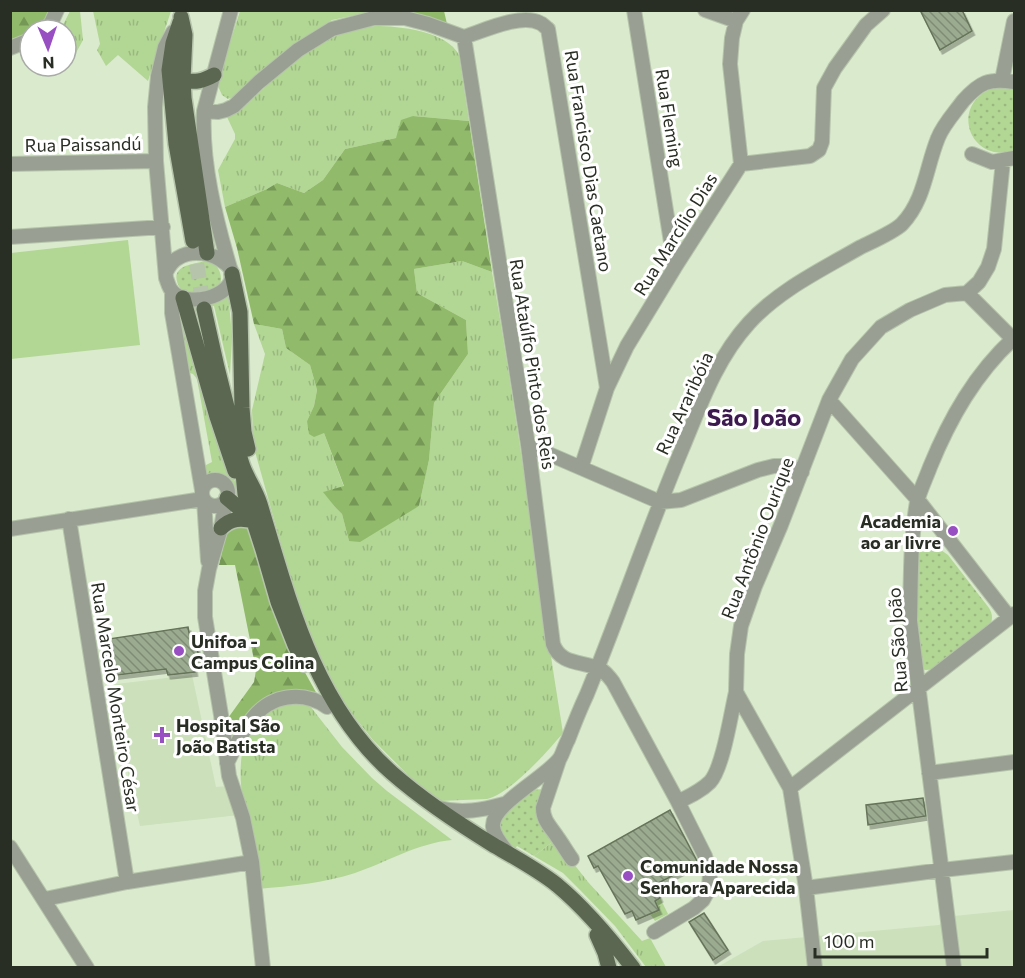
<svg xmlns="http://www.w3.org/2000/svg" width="1025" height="978" font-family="Commissioner,sans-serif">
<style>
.built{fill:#cbe0bb}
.grass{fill:url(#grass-tufts)}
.forest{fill:url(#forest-firs)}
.park{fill:url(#park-dots)}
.pitch{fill:#b2d694}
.building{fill:url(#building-back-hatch);stroke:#66745a;stroke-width:1.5;filter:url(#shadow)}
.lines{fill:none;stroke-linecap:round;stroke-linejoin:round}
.major-tunnel{stroke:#b6c4ab;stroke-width:15;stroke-dasharray:15 8;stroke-linecap:butt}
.minor-casing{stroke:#b6c4ab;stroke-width:16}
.major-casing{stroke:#b6c4ab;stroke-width:18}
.minor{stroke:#99a093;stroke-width:14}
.major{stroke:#5b6751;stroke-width:15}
.poi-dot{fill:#984fc2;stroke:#fff;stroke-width:2}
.labels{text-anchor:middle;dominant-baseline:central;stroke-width:6;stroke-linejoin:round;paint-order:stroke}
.street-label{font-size:18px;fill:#282e23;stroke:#fff}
.poi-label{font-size:18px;font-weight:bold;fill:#282e23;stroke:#fff;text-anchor:start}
.district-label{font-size:24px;font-weight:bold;fill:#3c194f;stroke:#fff}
</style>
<defs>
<pattern id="grass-tufts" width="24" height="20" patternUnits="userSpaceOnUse" patternTransform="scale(1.5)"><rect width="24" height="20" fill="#b2d694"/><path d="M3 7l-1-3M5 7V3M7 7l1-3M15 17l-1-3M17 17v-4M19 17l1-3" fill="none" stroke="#99b87f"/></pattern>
<pattern id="forest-firs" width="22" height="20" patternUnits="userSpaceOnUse" patternTransform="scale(1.5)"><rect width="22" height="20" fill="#91bb6a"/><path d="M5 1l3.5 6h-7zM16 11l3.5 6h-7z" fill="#769857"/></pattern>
<pattern id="park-dots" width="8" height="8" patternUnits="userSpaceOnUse" patternTransform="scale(1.5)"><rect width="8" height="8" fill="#b2d694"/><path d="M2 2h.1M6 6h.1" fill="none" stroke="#99b87f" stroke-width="1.8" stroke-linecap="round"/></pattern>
<pattern id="building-back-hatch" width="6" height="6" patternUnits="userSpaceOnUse" patternTransform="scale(1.5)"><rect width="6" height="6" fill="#9bab8f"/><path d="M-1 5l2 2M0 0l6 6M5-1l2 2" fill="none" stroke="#7e8c74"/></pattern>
<filter id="shadow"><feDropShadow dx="2.5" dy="4" stdDeviation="0" flood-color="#0004"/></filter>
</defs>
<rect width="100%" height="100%" fill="#daeacd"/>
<!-- built -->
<path class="built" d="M192,675l24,112 12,-1 3,19h6l2,10 -99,11 -32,-141z
M1014,910v57l-300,1 7,-3 42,-24 176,-16 15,-9z"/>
<!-- grass -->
<path class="grass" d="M70,11h10l3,29 -12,22 -5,-5v-27h-8l5,-5z
M93,11h78l-23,70 -30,-26 -12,11 -9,-16 3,-6z
M240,11h151l-30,3 -29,6 -17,11 -82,66 -5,2 -6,-4 -4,-9 1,-9z
M375,26c24,0 72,5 84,29l10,66 -56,-5 -17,22 -51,11 -22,31 -19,13 -27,-10 -10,6 -42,18 -7,-37 17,-31v-5l-8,-17 19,-12 46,-43 30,-21 31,-11z
M462,261l30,11c27,153 46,307 71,461 -16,19 -52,60 -76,66l-48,2 -21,-16 -45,-45 -33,-41 -16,-31 -17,-37 -14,-44 -37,-132 -3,-23 -1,-22 13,-56 -11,-30 28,5 4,19 24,17 7,25 -3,16 -7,15 17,12 20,54 -20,5 11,15 7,7 7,27 70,-35 10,-46 5,-57 34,-49 -2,-34 -49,-27 -3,-24z
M228,292l4,44 -2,39 -16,-69 -18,4 19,84 -26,-89z
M180,307l51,165 14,34 -12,-7c-4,-17 -9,-27 -28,-19l-3,-13 10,-5 -15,-83 -4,-5 -6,-2 -9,-56z
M294,702l16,4 32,41 30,31 15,13 65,49c-34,3 -65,22 -97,33 -31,10 -64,13 -97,16 -3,-19 -7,-39 -10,-59 -8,-42 -19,-94 24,-122 6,-4 15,-4 22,-6z
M555,840l33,42 54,59 8,-3 16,29h-20l-31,-41 -34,-35 -18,-18 -29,-17z
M660,898l8,16 -13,7 -5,-7 9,-4 -4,-9z"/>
<!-- forest -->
<path class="forest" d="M10,11h41c-6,8 -9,19 -21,19v4l-18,6z
M397,11h47l3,13 -22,-7z
M413,116l56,5 23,151 -30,-11 -48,8 3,24 49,27 2,34 -34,49 -5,57 -10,46 -59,36 -11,-1 -7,-27 -7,-7 -12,-15 21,-6 -20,-53 -10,4 -5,-3 -2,-13 7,-15 3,-16 -7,-25 -24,-17 -4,-19 -28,-5 -17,-76 -12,-41 42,-18 10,-6 27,10 19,-13 22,-31 51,-11 5,-18z
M249,525l48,133 21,38 -41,-1 -46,51 -3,-28 26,-36 2,-12 -21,-105h-16l8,-35 3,-4z"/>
<!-- park -->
<path class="park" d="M996,87h9l9,3v61c-46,13 -66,-49 -18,-64z
M208,261h4c7,7 11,14 8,24 -12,7 -26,10 -39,5 -15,-24 10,-26 27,-29z
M932,548l9,2 7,5 41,53c4,7 4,11 0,19l-54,42 -9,1 -6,-1 -4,-27v-80c3,-11 4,-12 16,-14z
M544,789l11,51 -21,16 -17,-10 -2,3 -10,-5 -9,-20 10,-17 26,-17z"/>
<!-- pitch -->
<path class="pitch" d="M128,240l12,105 -129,14v-106z"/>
<!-- building -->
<path class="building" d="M920,10h42l10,21 -32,19z
M188,627l2,11 5,-1 4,21 -6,1 2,13 -27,3 -2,-6 -57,7 -7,-36z
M923,798l3,18 -58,9 -2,-20z
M670,810l28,53 -44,22 6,13 -5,3 4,9 -23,10 -4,-9 -7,3 -27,-48 -4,2 -6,-12z
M704,913l24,37 -15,10 -24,-38z"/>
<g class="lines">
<!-- major-tunnel -->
<path class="major-tunnel" d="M193,241l11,68"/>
<!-- minor casing -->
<g class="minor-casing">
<path id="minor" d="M634,10l41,257
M705,10l31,11
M45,30l6,-7 6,-13
M464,37l64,408 25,199c8,23 33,16 50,27 4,3 7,7 10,11l65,120 27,54 5,17 -1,16 -6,11 -9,8 -40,24
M464,37c19,-6 57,-24 76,-14 3,1 5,4 8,6l59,359
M10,48l20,-8
M1002,80l12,-59
M204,111l14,1 8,-2 8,-4 25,-24 39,-32 34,-21 42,-11h31l23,6 36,13
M972,154l20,8 22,-4
M10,164l146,-3
M741,164l69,-8 9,-6 3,-8 2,-54 11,-20 31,-43 17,-15
M10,237l153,-10
M230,268c-14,-48 -29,-106 -26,-157l27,-101
M166,272c3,-6 6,-11 12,-14 14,-9 35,-5 47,5 4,3 7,7 7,12 0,23 -47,33 -60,16 -3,-3 -4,-8 -6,-13l-10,-117 -1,-54 3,-31 7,-29 8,-15
M172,292v21l7,41 23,136
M967,293l12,-11 9,-15 6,-18 9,-88
M967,293l46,46
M829,400l89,100 91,117
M528,445l132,57 21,-2 77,-30 16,-4h16l12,6
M581,468l26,-80 20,-42 48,-79 66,-103 -11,-100 2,-26 4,-17 7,-11
M202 493a13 13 0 1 1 26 0a13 13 0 1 1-26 0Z
M204,500l4,61
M226,500l-5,28 -12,41 -4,22v26l16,98 8,61 14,42 9,44 11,106
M69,519l58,363
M10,529l193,-30
M559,760l-16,48c0,13 8,19 15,30 5,7 9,14 14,21
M227,763c15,-29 28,-64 65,-66 14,-1 25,3 35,10
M929,773l85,-11
M790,788l224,-174
M678,802c12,-6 23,-11 32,-20 13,-14 21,-69 26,-90
M439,808c23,6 43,2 65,-4
M10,847l77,121
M508,853c-6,-8 -14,-16 -15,-26 -3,-22 54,-50 67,-69 3,-5 5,-13 8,-18 6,-16 12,-31 19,-46 33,-81 61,-164 95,-245 18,-43 34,-90 67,-126 30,-33 72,-53 110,-75 12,-6 35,-16 43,-24 23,-24 24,-57 36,-86 5,-13 17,-26 25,-37 17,-19 26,-23 51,-19
M806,888l136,-18 72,-8
M45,899l82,-17 125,-20
M815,968l-9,-80 -16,-100 -54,-96 1,-38 4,-28 14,-40 26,-61 48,-125 23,-41 29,-32 29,-17 35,-15 22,-2
M954,968l-44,-347c1,-40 0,-80 7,-119 3,-12 9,-24 13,-35 20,-49 45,-93 84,-129"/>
</g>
<!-- major casing -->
<g class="major-casing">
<path id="major" d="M181,17l4,18 -2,45 1,18 23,155
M180,22l-7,21 -4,27 7,74 17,97
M183,80c12,3 20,1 31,-5
M232,274l8,38 2,96 2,24 4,17
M183,298l34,119 18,54
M204,309c8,38 17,76 27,114 4,15 7,30 12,44 5,13 13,24 17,37 29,96 54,200 132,269 32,28 67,51 103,73 21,12 43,24 62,39 29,24 53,53 76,83
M243,473l2,21 18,56 15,52 17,43 9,19
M227,498l25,21
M221,528c10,-10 20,-10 33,-7
M597,935l8,18 4,15"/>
</g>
<!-- minor -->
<use href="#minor" class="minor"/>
<!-- major -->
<use href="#major" class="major"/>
</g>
<!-- markers -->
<g class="poi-dot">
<circle cx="953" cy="531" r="6"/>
<circle cx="179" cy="651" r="6"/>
<path d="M159 726h6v6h6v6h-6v6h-6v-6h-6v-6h6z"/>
<circle cx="628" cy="876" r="6"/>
</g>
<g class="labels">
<!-- street labels -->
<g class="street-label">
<text transform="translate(670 118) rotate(81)">Rua Fleming</text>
<text transform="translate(83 144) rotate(-1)">Rua Paissandú</text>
<text transform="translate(589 161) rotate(81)">Rua Francisco Dias Caetano</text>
<text transform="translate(675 234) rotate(-58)">Rua Marcílio Dias</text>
<text transform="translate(533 364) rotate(81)">Rua Ataúlfo Pinto dos Reis</text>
<text transform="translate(684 403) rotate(-65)">Rua Araribóia</text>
<text transform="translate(757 538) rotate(-69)">Rua Antônio Ourique</text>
<text transform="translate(897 640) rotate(-94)">Rua São João</text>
<text transform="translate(116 697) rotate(81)">Rua Marcelo Monteiro César</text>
</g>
<!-- poi labels -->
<g class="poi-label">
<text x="941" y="521" text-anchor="end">Academia<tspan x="941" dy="21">ao ar livre</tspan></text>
<text x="191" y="641">Unifoa -<tspan x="191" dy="21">Campus Colina</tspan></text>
<text x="176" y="725">Hospital São<tspan x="176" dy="21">João Batista</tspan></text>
<text x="640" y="866">Comunidade Nossa<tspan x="640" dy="21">Senhora Aparecida</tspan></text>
</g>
<!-- district labels -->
<g class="district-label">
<text x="754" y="416">São João</text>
</g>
</g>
<!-- border -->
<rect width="1025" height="978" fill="none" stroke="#282e23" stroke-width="24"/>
<!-- north arrow -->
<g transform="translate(48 48) rotate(178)"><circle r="28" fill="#ffffff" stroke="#a9aba7" stroke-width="1.5"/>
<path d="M0-4.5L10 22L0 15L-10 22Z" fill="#984fc2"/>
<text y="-9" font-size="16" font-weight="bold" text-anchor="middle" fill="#282e23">N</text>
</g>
<!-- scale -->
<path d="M815 948v9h172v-9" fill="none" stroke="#282e23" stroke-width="3"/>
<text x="824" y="948" font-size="18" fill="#282e23" stroke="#ffffff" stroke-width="4.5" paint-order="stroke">100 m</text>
</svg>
